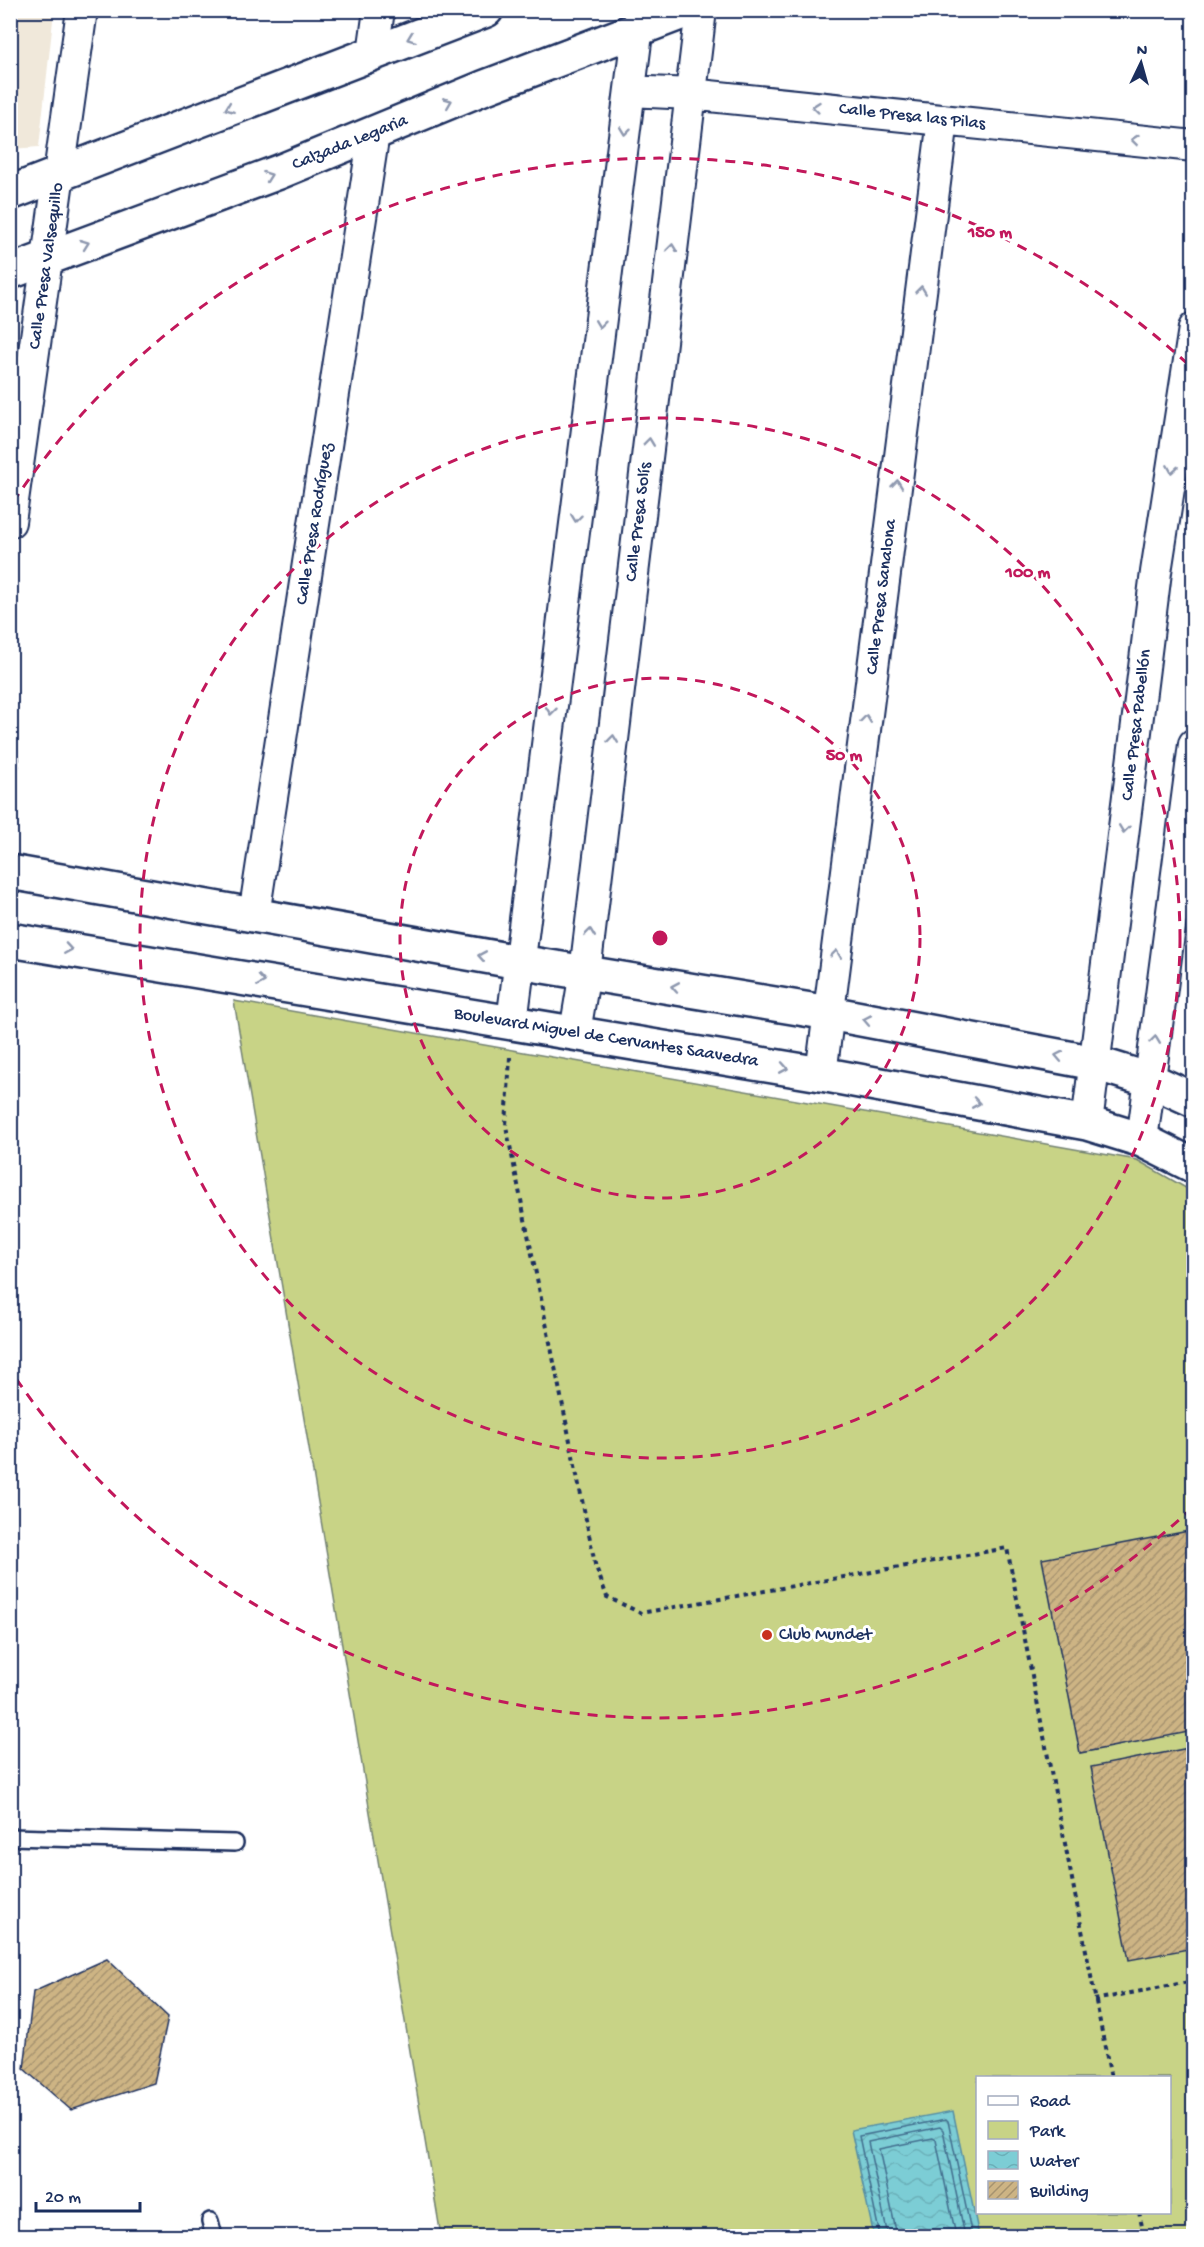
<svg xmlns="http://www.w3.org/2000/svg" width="1204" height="2247" font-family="'Gochi Hand',sans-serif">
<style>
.built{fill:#f0e8da}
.green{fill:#c8d386;stroke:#728172;stroke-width:1.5;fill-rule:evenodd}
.water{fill:url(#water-waves);stroke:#558ea5;stroke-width:1.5}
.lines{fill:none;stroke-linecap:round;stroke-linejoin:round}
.shore{stroke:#426e8e;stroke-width:1.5}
.building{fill:url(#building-hatch);stroke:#1b2f5e;stroke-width:1.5}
.service-casing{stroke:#1b2f5e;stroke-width:20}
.minor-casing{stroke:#1b2f5e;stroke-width:34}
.secondary-casing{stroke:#1b2f5e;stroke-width:38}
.path{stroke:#1b2f5e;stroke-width:4;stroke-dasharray:4.5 4.5;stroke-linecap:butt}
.service{stroke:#fff;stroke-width:15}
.minor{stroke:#fff;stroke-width:30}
.secondary{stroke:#fff;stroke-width:33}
.oneway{stroke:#8d97ae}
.ring{fill:none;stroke:#c2185b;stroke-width:3;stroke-dasharray:10 8}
.poi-dot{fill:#c8321e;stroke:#fff;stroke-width:2}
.labels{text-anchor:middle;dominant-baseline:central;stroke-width:6;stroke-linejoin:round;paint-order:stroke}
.street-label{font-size:18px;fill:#1b2f5e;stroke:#fff}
.poi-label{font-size:18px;fill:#1b2f5e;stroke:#fff;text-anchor:start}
.centre{fill:#c2185b;stroke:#fff;stroke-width:3}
.ring-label{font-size:18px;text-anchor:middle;font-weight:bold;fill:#c2185b;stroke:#fff;stroke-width:6;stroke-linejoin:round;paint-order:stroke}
</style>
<defs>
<pattern id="water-waves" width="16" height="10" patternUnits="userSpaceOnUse" patternTransform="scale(1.5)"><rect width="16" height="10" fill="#7ccdd5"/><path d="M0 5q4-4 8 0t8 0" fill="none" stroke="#6bb0b9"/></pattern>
<pattern id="building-hatch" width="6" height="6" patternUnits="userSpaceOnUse" patternTransform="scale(1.5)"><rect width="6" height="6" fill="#cdb484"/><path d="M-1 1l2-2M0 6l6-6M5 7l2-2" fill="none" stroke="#a6936f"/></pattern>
</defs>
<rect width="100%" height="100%" fill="#fff"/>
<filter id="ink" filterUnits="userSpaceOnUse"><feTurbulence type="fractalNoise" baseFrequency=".0167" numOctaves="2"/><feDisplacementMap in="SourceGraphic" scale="12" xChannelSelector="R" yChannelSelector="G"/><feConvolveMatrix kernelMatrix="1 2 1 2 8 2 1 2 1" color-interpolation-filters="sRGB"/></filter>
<g filter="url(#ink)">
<!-- built -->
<path class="built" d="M11,10l43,1 -15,136 -28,2z"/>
<!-- green -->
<path class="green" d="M234,1001l903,159 56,32v1044h-752zM978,2078h192v134h-192z"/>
<!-- water -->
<path class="water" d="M953,2111l26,125h-105l-23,-106z"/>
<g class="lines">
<!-- shore -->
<path class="shore" d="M880,2236l-21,-100 87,-17 2,2 24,115
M888,2236l-20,-94 72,-15 3,3 22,106
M897,2236l-18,-87 54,-11 3,2 20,96"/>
</g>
<!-- building -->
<path class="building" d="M1194,1530v201l-114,22 -38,-194z
M1194,1747v201l-65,12 -38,-193z
M107,1959l61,58 -14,66 -83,27 -47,-41 9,-77z"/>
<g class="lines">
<!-- service casing -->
<g class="service-casing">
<path id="service" d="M10,1837l225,6
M210,2221l4,15"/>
</g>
<!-- minor casing -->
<g class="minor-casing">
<path id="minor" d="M373,53l6,-43
M630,91l60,3 504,52
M10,522l72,-512
M254,915l120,-782
M512,1022l128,-1012
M575,1032l10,-60 116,-962
M821,1074l122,-954
M1087,1123l69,-551 38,-244
M1142,1140l52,-396"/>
</g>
<!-- secondary casing -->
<g class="secondary-casing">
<path id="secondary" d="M10,193l476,-183
M10,272l269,-100 204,-84 205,-78
M10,872l509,90 310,51 266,50 55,17 44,20
M10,940l811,134 266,49 55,17 52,26"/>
</g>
<!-- path -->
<path class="path" d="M10,740c9,11 12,28 0,39
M510,1057l-4,69 89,438 12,33 34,16 366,-65 104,530
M1094,2000l100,-19
M1139,2212l5,24"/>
<!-- service -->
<use href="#service" class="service"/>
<!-- minor -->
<use href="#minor" class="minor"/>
<!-- secondary -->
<use href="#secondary" class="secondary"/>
</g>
<!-- one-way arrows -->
<defs><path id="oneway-chevron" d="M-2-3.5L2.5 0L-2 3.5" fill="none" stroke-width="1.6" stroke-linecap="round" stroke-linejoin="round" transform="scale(1.5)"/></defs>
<g class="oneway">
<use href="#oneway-chevron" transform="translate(411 38) rotate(159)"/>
<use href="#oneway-chevron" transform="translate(448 102) rotate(-22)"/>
<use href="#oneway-chevron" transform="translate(816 107) rotate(-174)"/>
<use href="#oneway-chevron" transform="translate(229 108) rotate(159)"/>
<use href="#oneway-chevron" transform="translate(625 131) rotate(97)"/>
<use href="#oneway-chevron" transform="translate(1135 140) rotate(-174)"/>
<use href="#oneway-chevron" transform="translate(268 176) rotate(-20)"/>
<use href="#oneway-chevron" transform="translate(85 244) rotate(-20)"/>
<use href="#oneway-chevron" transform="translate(672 248) rotate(-83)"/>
<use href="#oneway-chevron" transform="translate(921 290) rotate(-83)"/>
<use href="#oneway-chevron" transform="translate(600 324) rotate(97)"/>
<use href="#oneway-chevron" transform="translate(649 442) rotate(-83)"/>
<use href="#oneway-chevron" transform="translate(1172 469) rotate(99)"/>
<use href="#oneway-chevron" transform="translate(897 484) rotate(-83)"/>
<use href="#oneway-chevron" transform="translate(576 518) rotate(97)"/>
<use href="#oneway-chevron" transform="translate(551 711) rotate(97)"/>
<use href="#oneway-chevron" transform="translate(866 719) rotate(-83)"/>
<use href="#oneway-chevron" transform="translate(613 739) rotate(-83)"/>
<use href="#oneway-chevron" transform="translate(1124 829) rotate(97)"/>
<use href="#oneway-chevron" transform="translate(590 933) rotate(-83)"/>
<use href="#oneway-chevron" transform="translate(68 949) rotate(9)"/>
<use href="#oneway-chevron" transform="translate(836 954) rotate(-83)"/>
<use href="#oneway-chevron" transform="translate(482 956) rotate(-170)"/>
<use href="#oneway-chevron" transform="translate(261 981) rotate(9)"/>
<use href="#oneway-chevron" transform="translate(675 987) rotate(-170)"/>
<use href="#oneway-chevron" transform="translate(867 1020) rotate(-169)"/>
<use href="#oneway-chevron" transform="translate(1155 1040) rotate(-83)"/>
<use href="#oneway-chevron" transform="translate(1059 1056) rotate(-169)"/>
<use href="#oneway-chevron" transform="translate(784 1068) rotate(10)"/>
<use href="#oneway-chevron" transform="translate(976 1103) rotate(10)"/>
</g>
</g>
<!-- distance rings -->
<g class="ring">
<circle cx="660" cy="938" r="260"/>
<circle cx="660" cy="938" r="520"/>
<path d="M1192 1508A780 780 0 0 1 13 1374M13 502A780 780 0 0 1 1192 368"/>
</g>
<!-- markers -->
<circle class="poi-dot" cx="767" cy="1635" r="6"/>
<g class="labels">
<!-- street labels -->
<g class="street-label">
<text transform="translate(912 117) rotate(6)">Calle Presa las Pilas</text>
<text transform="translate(350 143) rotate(-22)">Calzada Legaria</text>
<text transform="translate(47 266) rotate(-82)">Calle Presa Valsequillo</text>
<text transform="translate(639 522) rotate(-83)">Calle Presa Solís</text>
<text transform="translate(315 524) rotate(-81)">Calle Presa Rodríguez</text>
<text transform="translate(882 597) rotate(-83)">Calle Presa Sanalona</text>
<text transform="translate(1137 725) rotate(-83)">Calle Presa Pabellón</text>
<text transform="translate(606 1038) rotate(9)">Boulevard Miguel de Cervantes Saavedra</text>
</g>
<!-- poi labels -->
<g class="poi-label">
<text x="779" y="1635">Club Mundet</text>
</g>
</g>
<circle cx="660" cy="938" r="9" class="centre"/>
<g class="ring-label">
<text x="990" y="237">150 m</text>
<text x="1028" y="577">100 m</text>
<text x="844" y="760">50 m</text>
</g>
<!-- margin -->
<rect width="1204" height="2247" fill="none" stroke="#fff" stroke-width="36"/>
<rect x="18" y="18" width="1168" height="2211" fill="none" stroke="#1b2f5e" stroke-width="2" filter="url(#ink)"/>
<!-- legend -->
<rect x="976" y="2076" width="195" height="138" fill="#ffffff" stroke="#a4acbf" stroke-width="1.5"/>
<rect x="988" y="2096" width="30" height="9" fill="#ffffff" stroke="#a4acbf" stroke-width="1.5"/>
<text x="1030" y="2106" font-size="18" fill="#1b2f5e">Road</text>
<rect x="988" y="2121" width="30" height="18" fill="#c8d386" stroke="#a4acbf" stroke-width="1.5"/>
<text x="1030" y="2136" font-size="18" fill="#1b2f5e">Park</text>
<rect x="988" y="2151" width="30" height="18" fill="url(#water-waves)" stroke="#a4acbf" stroke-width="1.5"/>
<text x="1030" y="2166" font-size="18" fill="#1b2f5e">Water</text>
<rect x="988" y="2181" width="30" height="18" fill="url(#building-hatch)" stroke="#a4acbf" stroke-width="1.5"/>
<text x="1030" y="2196" font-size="18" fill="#1b2f5e">Building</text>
<!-- north arrow -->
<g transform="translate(1141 63) rotate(5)" stroke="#ffffff" stroke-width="4.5" paint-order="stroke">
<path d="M0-4.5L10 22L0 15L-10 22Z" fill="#1b2f5e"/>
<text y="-9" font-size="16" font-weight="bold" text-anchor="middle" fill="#1b2f5e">N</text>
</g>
<!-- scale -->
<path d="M36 2202v9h104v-9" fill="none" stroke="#1b2f5e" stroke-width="3"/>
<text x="45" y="2202" font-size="18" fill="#1b2f5e" stroke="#ffffff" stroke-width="4.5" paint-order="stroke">20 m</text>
</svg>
